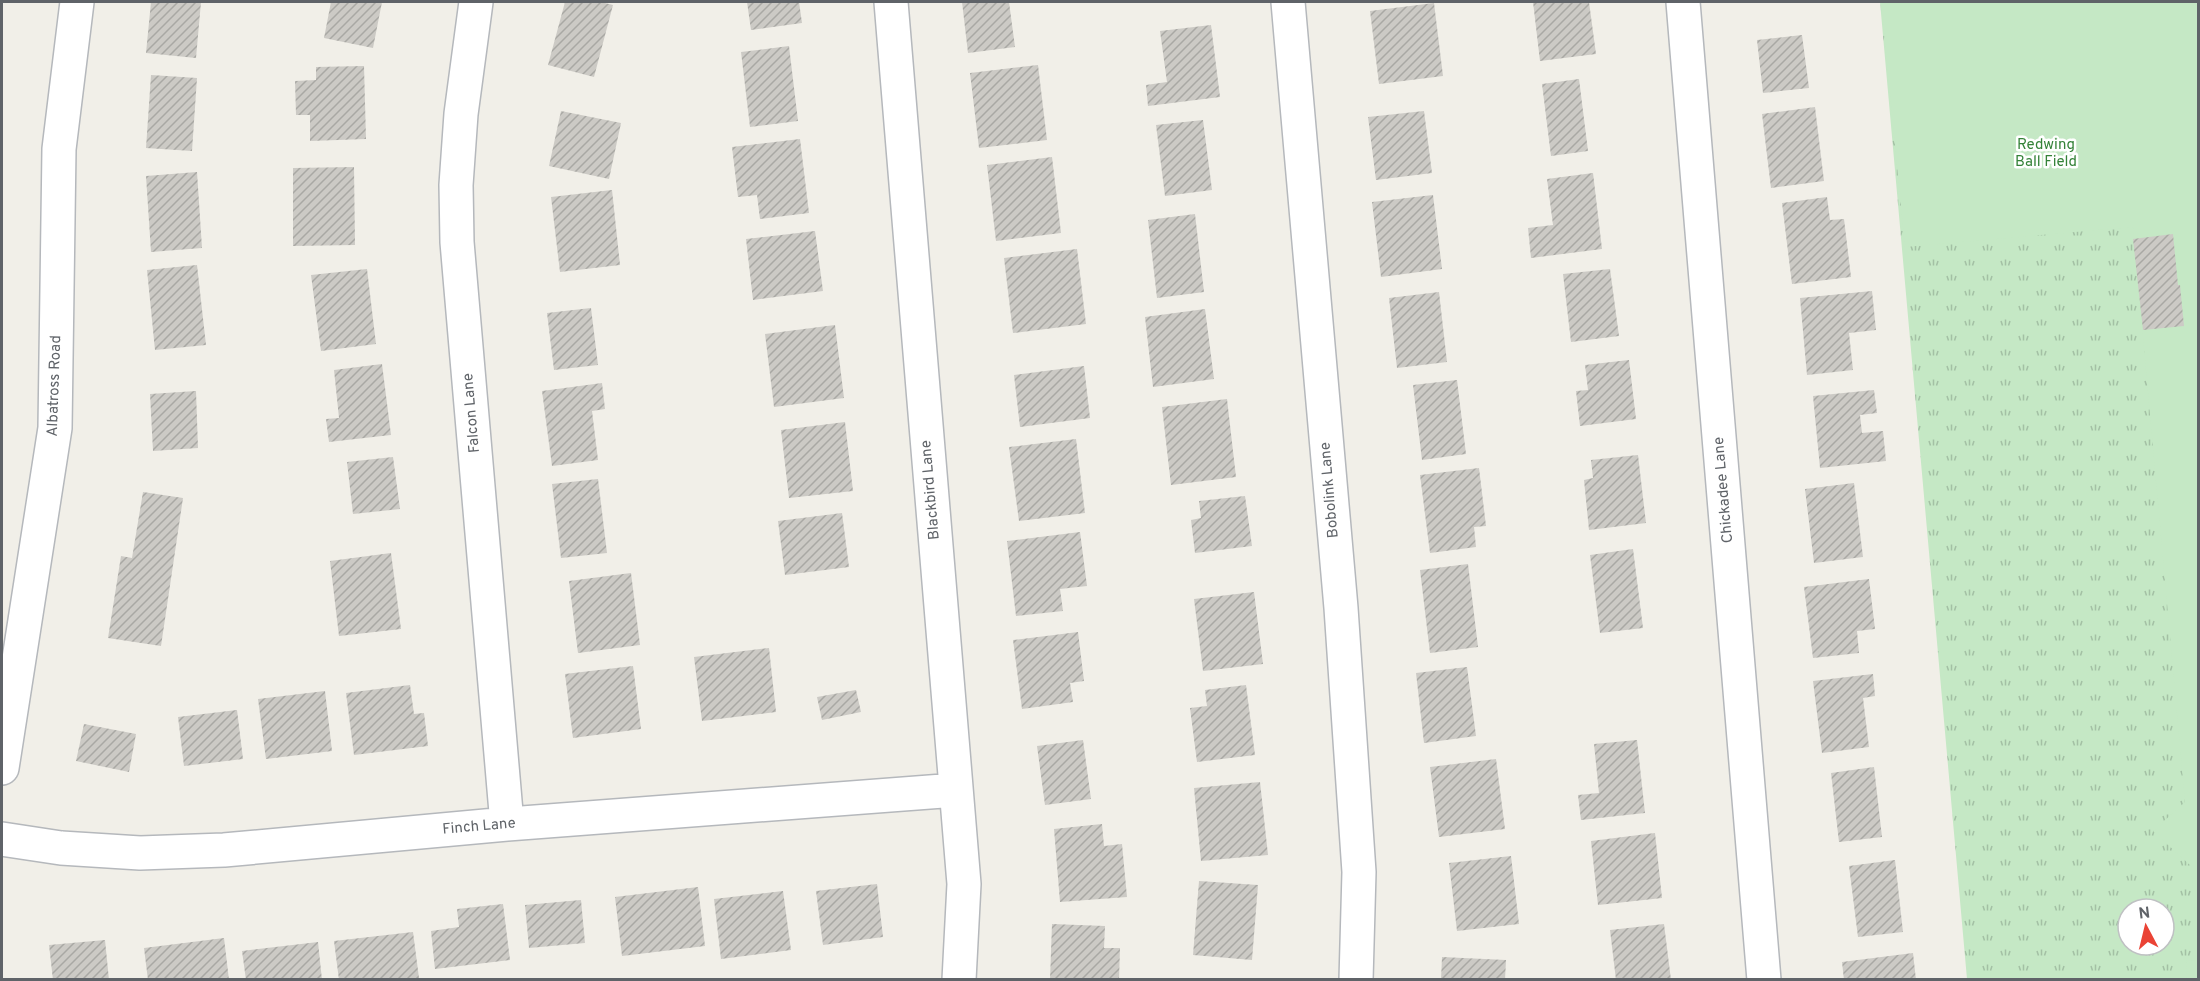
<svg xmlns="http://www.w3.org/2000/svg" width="2200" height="981" font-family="Overpass,sans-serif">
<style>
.grass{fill:url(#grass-tufts);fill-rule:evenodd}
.pitch{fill:#c5e8c5}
.building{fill:url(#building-hatch)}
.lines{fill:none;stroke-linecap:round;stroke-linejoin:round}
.minor-casing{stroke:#b5b8bc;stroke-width:36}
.minor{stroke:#fff;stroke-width:33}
.labels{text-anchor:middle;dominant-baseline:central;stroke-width:5;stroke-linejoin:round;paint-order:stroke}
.park-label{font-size:15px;fill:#348238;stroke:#fff}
.street-label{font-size:15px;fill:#5f6368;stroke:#fff}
</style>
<defs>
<pattern id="grass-tufts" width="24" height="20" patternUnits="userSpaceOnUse" patternTransform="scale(1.5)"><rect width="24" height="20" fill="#c5e8c5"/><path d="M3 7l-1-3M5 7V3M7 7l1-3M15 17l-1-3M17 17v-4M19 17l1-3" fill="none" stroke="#a3c0a4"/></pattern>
<pattern id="building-hatch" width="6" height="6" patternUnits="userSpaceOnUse" patternTransform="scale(1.5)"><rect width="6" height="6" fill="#cccac5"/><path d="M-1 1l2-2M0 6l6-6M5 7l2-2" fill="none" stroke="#a9a8a4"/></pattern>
</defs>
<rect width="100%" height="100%" fill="#f1efe8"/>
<!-- grass -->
<path class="grass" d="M1880,2h318v977h-231zM2128,909h36v36h-36z"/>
<!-- pitch -->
<path class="pitch" d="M1881,2h317v946l-7,-82 -38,-35 32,-29 -52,-575 -228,20z
M2198,960v19h-11l-1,-18z"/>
<!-- building -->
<path class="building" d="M151,2h50l-5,56 -50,-5z
M331,2h51l-9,46 -49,-10z
M565,2h36l12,3 -19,72 -46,-12z
M747,2h52l3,21 -51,7z
M962,2h47l6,45 -47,6z
M1533,2h56l7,52 -56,7z
M1434,3l9,73 -64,8 -9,-73z
M1211,25l9,72 -72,9 -2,-21 21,-3 -7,-51z
M1802,35l7,53 -46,5 -6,-53z
M789,46l9,75 -48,6 -9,-75z
M1038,65l9,75 -68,8 -9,-75z
M364,66l2,73 -56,2v-26h-14l-1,-34 21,-1v-13z
M151,75l46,3 -5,73 -46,-3z
M1579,79l9,72 -37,5 -9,-72z
M1815,107l9,74 -53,7 -9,-74z
M561,111l60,12 -12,56 -60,-13z
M1424,111l8,62 -56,7 -8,-63z
M1203,120l9,70 -47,6 -9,-71z
M800,139l9,74 -49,6 -3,-24 -19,2 -6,-50z
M1052,157l9,76 -65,8 -9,-76z
M354,167l1,78 -62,1v-78z
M197,172l5,76 -51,4 -5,-76z
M1593,173l9,76 -71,9 -3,-30 25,-3 -6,-46z
M612,190l8,75 -60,7 -9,-75z
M1433,195l9,74 -61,8 -9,-75z
M1827,197l3,23 14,-1 7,58 -59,7 -10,-81z
M1195,214l9,78 -47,6 -9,-78z
M815,231l8,60 -70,9 -7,-61z
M2173,234l5,51h2l4,41 -41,4 -10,-91z
M1077,249l9,75 -73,9 -9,-75z
M197,265l9,80 -51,5 -8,-80z
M367,269l9,75 -55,7 -10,-76z
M1610,269l9,67 -48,6 -8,-68z
M1872,291l4,39 -27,3 4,37 -46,5 -7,-77z
M1439,292l8,70 -50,6 -8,-70z
M591,308l7,57 -44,5 -7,-57z
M1205,309l9,70 -61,8 -8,-70z
M835,325l9,73 -70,9 -9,-73z
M1629,360l7,59 -56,7 -4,-35 12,-1 -3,-25z
M382,364l9,71 -62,7 -3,-23 13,-1 -5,-48z
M1084,366l6,52 -70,9 -6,-52z
M1457,380l9,74 -44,6 -9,-75z
M602,383l3,26 -13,2 6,49 -46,6 -10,-75z
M1874,390l3,23 -17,2 2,18 21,-2 3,30 -66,7 -7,-72z
M196,391l2,57 -45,3 -3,-57z
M1227,399l9,78 -65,8 -9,-78z
M845,422l8,69 -64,7 -8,-68z
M1076,439l9,74 -66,8 -10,-74z
M1638,455l8,68 -57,7 -5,-50 9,-2 -2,-18z
M393,457l7,52 -47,5 -6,-52z
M1479,468l7,58 -12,1 2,20 -46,6 -10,-78z
M598,479l9,74 -46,5 -9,-74z
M1854,483l9,74 -49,6 -9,-74z
M143,492l40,6 -22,148 -53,-8 13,-82 11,2z
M1245,496l7,50 -57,7 -4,-33 10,-2 -2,-17z
M842,513l7,54 -64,8 -7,-54z
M1080,532l7,54 -27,3 3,22 -47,5 -9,-75z
M1633,549l10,79 -43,5 -10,-78z
M391,553l10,76 -62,7 -9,-75z
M1468,564l10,83 -48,6 -10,-83z
M631,573l9,72 -62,8 -9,-72z
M1869,579l6,50 -18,2 2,22 -46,5 -9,-71z
M1254,592l9,72 -60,7 -9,-72z
M1078,632l6,49 -14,2 3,19 -51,7 -9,-69z
M769,648l7,64 -74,9 -8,-64z
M633,666l8,63 -68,9 -8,-64z
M1467,667l9,69 -52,7 -8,-70z
M1873,674l2,22 -12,2 6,49 -47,6 -9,-72z
M410,685l4,29 10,-1 4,33 -74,9 -8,-62z
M1246,685l9,70 -58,7 -7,-54 17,-2 -2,-16z
M856,690l5,22 -39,8 -5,-23z
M325,691l7,60 -66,8 -8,-60z
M237,710l6,49 -59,7 -6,-49z
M84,724l52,10 -7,38 -53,-11z
M1083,740l8,59 -46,6 -8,-59z
M1637,740l8,73 -64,7 -3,-25 21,-2 -5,-49z
M1496,759l9,70 -66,8 -9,-70z
M1874,767l8,70 -43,5 -8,-69z
M1260,782l8,73 -67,6 -7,-73z
M1102,824l2,22 18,-2 5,53 -67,5 -6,-73z
M1655,833l7,65 -64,7 -7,-64z
M1511,856l8,68 -62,7 -8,-68z
M1895,860l8,72 -45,5 -9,-71z
M1199,881l59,4 -6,75 -59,-5z
M877,884l6,53 -60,8 -7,-54z
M698,887l7,59 -83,10 -7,-59z
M783,891l8,59 -70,9 -7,-60z
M581,900l4,43 -56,5 -4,-43z
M503,904l7,56 -75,9 -4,-38 28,-4 -2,-18z
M1052,924l53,2 -1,22h16l-1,32h-69z
M1664,924l7,56h-55l-6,-50z
M413,932l6,46 -80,2 -5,-39z
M224,938l5,42h-81l-4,-32z
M105,940l4,40h-56l-4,-35z
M318,942l4,38h-76l-4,-29z
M1913,953l3,27h-72l-2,-18z
M1442,957l64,3 -1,20h-64z"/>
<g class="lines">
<!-- minor casing -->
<g class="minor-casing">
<path id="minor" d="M476,2l-15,112 -5,71 1,57 50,582
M891,2l73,882 -5,96
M1288,2l53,606 18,264 -3,108
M1683,2l81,978
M2,768l53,-340 4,-279 18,-147
M2,839l59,9 79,5 84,-3 283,-26 449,-34"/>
</g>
<!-- minor -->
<use href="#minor" class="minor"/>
</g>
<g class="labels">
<!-- park labels -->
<g class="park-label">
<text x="2046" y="145">Redwing<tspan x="2046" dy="17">Ball Field</tspan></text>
</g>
<!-- street labels -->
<g class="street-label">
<text transform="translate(55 386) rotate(-88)">Albatross Road</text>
<text transform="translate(472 413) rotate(-95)">Falcon Lane</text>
<text transform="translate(931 490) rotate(-95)">Blackbird Lane</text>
<text transform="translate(1330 490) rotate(-95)">Bobolink Lane</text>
<text transform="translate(1724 490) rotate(-95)">Chickadee Lane</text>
<text transform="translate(479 827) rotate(-5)">Finch Lane</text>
</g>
</g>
<!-- border -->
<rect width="2200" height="981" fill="none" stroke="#5f6368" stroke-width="6"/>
<!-- north arrow -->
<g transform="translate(2146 927) rotate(353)"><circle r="28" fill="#ffffff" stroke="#bfc1c3" stroke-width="1.5"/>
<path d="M0-4.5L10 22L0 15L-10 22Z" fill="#ea4335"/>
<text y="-9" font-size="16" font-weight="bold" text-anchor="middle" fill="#5f6368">N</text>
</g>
</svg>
